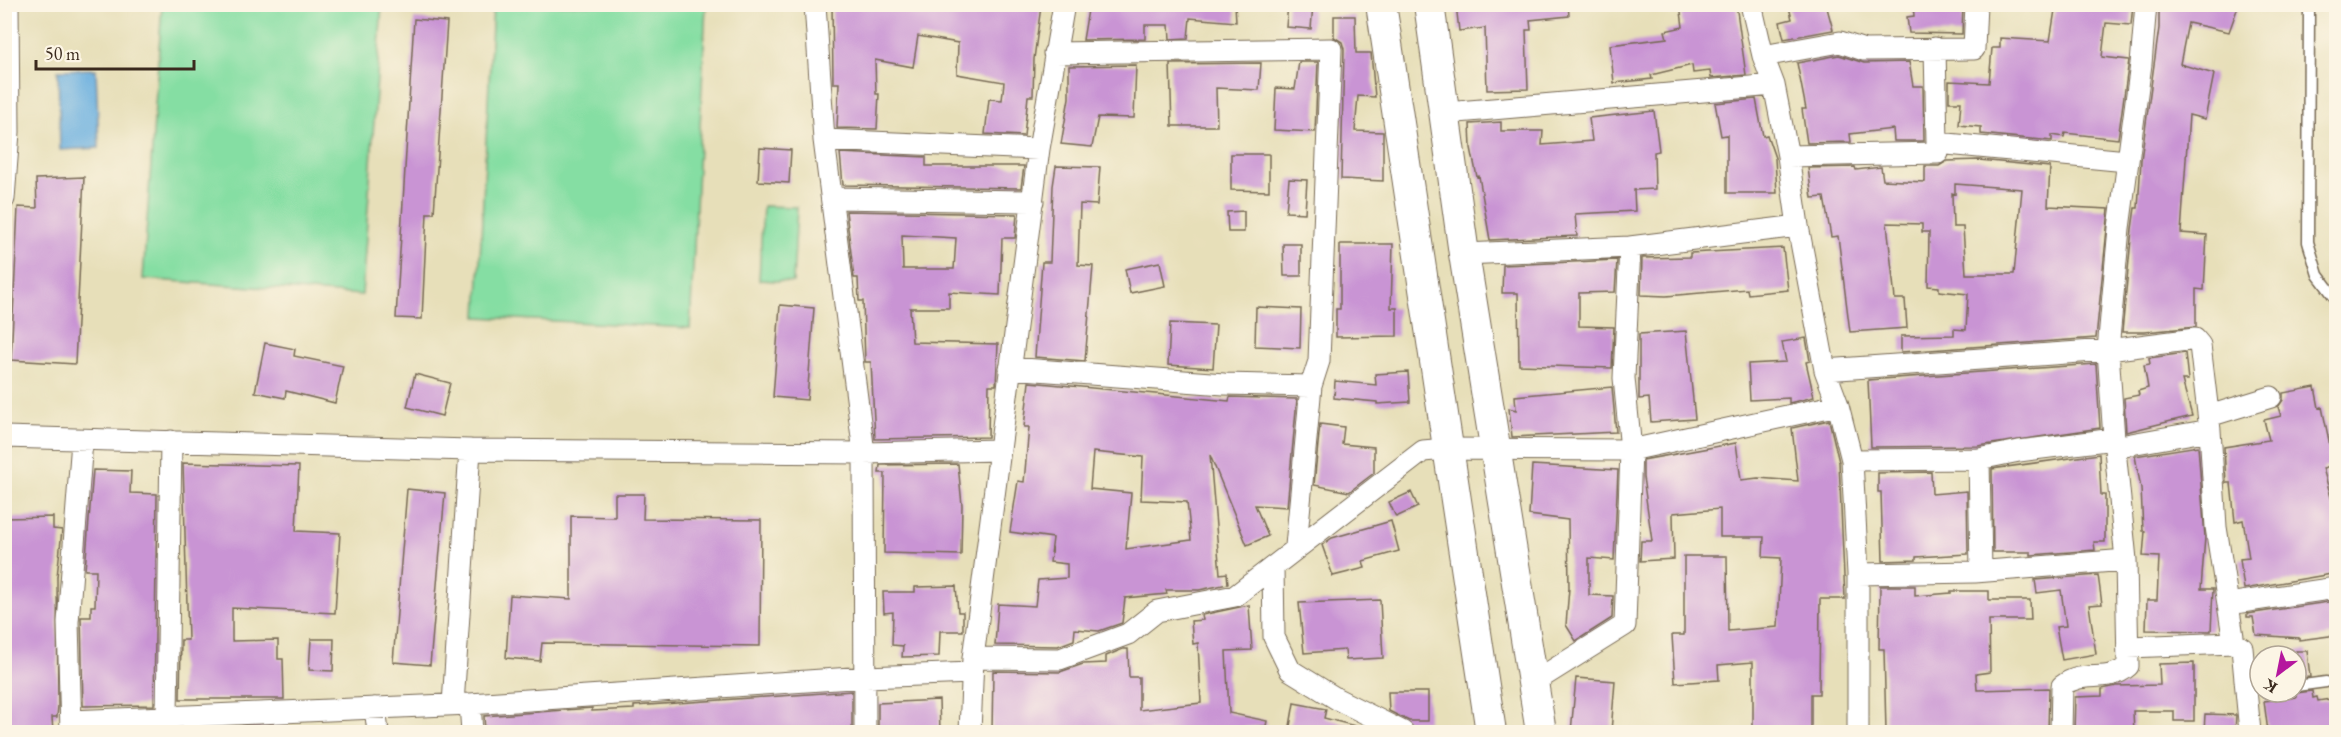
<svg xmlns="http://www.w3.org/2000/svg" width="2341" height="737" font-family="'EB Garamond',serif">
	<rect width="100%" height="100%" fill="#fcf5e5"/>
	<filter id="ink" filterUnits="userSpaceOnUse"><feTurbulence type="fractalNoise" baseFrequency=".0167" numOctaves="2"/><feDisplacementMap in="SourceGraphic" scale="12" xChannelSelector="R" yChannelSelector="G"/><feConvolveMatrix kernelMatrix="1 2 1 2 8 2 1 2 1" color-interpolation-filters="sRGB"/></filter>
	<filter id="wash" filterUnits="userSpaceOnUse"><feTurbulence type="fractalNoise" baseFrequency=".008" numOctaves="4" result="noise"/><feDisplacementMap in="SourceGraphic" scale="24" xChannelSelector="R" yChannelSelector="G"/><feGaussianBlur stdDeviation="1.35" result="paint"/><feColorMatrix in="noise" values="0 0 0 0 0 0 0 0 0 0 0 0 0 0 0 0 0 1.4 0 .05"/><feComposite in="paint" operator="in"/></filter>
	<g filter="url(#wash)">
		<rect width="100%" height="100%" fill="#e7dfb9"/>
		<path fill="#85dea3" stroke="#608460" stroke-width="1.5" d="M162,5H382L362,295L143,279Z
			M493,5H706L690,328L477,317Z
			M763,206L797,207L793,282L759,280Z"/>
		<path fill="#69afdf" stroke="#526c7e" stroke-width="1.5" d="M96,69L99,148L60,150L58,70Z"/>
		<g id="blocks">
			<path fill="#c994d4" fill-rule="evenodd" d="M832,4L1041,6L1034,59L1033,96H1028L1024,136L985,134L989,99L1002,100L1004,82L957,74L958,43L918,36L913,67L875,60L876,94H879L877,129L837,128L839,83H833Z
				M1089,4H1235L1236,22L1190,18L1188,38L1170,39L1169,25H1145V39L1083,40Z
				M1288,4H1313L1311,29L1286,27Z
				M1456,4H1568L1569,16L1530,20L1531,30H1526L1528,89L1487,90L1485,28L1459,31Z
				M1680,4H1736L1746,75L1711,78L1710,71L1693,73L1692,65L1651,75L1652,79L1614,83L1610,45L1667,38L1665,31L1683,27Z
				M1800,4H1826L1833,30L1784,39L1780,22L1792,19L1789,7Z
				M1913,4H1963L1962,34L1909,33L1907,17L1914,16Z
				M2056,4H2133L2131,25L2106,23L2102,57L2129,60L2118,139L2065,133L2064,137L2052,135V141L1981,134V127L1959,125L1961,102H1949V81L1989,83L1992,48H2000V38L2050,41Z
				M2159,4H2239L2229,32L2188,23L2180,64L2214,74L2205,119L2189,115L2181,233L2207,235L2204,290L2196,289V327L2145,332H2122L2132,229L2135,208H2138L2141,160L2159,28Z
				M1334,16H1355L1356,53H1371L1375,97L1358,96L1355,131L1383,132V181L1341,179L1344,49L1342,42L1334,37Z
				M414,19L447,22L434,213H427L422,319L396,318Z
				M1839,55L1864,63L1909,62L1913,86H1923L1924,141H1894L1893,129L1850,134L1851,142L1807,143L1802,109H1806L1797,63Z
				M1299,62H1318L1315,132L1274,130L1276,88L1295,89Z
				M1261,63L1259,90L1216,88L1217,126H1172L1170,64Z
				M1136,65L1134,118L1098,117L1092,147L1061,144L1069,98V66Z
				M1756,99L1763,136L1767,135L1775,158L1777,193H1727V135L1721,136L1715,103Z
				M1654,111L1659,151L1654,152L1655,189L1634,190L1635,211L1575,214L1577,236L1490,240L1479,176L1477,177L1471,148L1470,124L1501,122V131H1543L1542,145L1592,141L1589,118Z
				M760,148L791,150L789,183L758,181Z
				M840,153L926,157V166H1024L1021,188L843,185Z
				M1231,154H1269V191L1231,190Z
				M1979,160L2050,167L2048,206L2109,209L2096,338L1901,352V336L1954,335V329L1966,330L1968,294L1939,291V287L1928,286L1929,232H1922V224L1887,223L1895,299H1905L1907,328L1850,332L1838,236L1831,237L1824,197L1812,198L1808,168L1855,167L1856,170L1881,167L1883,180L1925,182V166H1939L1947,161ZM1955,184L2022,189L2014,274H1966L1963,227H1953L1952,193L1955,194Z
				M1056,166L1100,167L1097,205L1080,204L1078,265L1093,266L1085,361L1035,357L1042,262H1050L1053,186Z
				M84,177L75,364L11,360L18,207L37,208L36,179Z
				M1289,179L1307,180L1305,213L1286,212Z
				M846,211L1017,214L1015,238H1002L1000,295L949,292V308H910L912,342L998,344L996,385H989L988,437L875,439L871,362H865L863,301H859L858,278H854ZM902,235L956,238L954,269H903Z
				M1244,211V232H1228L1227,212Z
				M1283,244H1301V276H1284Z
				M1340,244H1393L1391,308H1397V336L1336,337V309H1340Z
				M1783,248L1788,290L1748,294L1747,289L1666,296L1641,295L1642,258L1690,257V253Z
				M1617,260L1615,292L1579,293V326L1614,327L1612,368L1519,365L1518,293H1502L1503,265Z
				M1160,262L1165,286L1130,293L1125,269Z
				M780,305L814,308L807,400L773,397Z
				M1256,307L1301,309L1300,348L1255,346Z
				M1170,323L1216,325L1213,368L1168,365Z
				M1686,331L1695,419L1651,422L1649,398L1639,399V334Z
				M1806,338L1810,361L1806,362L1814,397L1789,403V398L1750,400L1748,364L1786,362L1782,342Z
				M265,343L295,349L294,356L343,366L335,403L286,391L285,398L255,392Z
				M2185,353L2188,380H2182L2192,416L2126,432L2124,398L2139,395L2138,391L2148,388L2144,365L2150,364L2149,358Z
				M2096,364L2100,428L1978,446L1871,447L1868,380Z
				M1408,372L1410,402L1377,404V402L1334,398L1335,381L1376,385L1375,374Z
				M415,374L450,383L442,416L407,407Z
				M1029,382L1229,401L1230,397L1297,399L1287,507L1255,505L1268,536L1247,545L1210,455L1220,574L1227,573L1228,584L1199,590H1166L1167,594L1125,598L1122,623L1099,631L1075,629L1074,640L1058,646L995,645L998,604L1035,606L1038,580L1067,578V564L1050,562L1053,538L1010,532L1018,481L1024,482L1029,427H1024ZM1093,452L1143,457L1141,500L1187,502L1191,540L1126,549L1131,493L1090,489Z
				M1612,387L1616,432L1512,437L1509,408L1516,410L1515,396Z
				M2315,387L2319,408L2322,407L2334,465L2323,468L2337,519V573L2244,589L2240,559L2249,558L2243,520L2235,522L2231,483H2226L2224,447L2269,440L2264,420L2281,416L2278,407L2283,400V393Z
				M1829,420L1839,462L1845,599H1820L1819,694H1811V732H1753V662L1718,665L1719,680L1675,683L1672,635H1684V556H1727L1728,631L1778,627L1781,558L1763,557L1764,537H1720V509L1673,513L1674,559L1640,561L1641,541H1652L1643,477V460L1736,443L1741,480L1758,478L1798,481L1792,428Z
				M1320,424L1344,427L1342,444L1374,447V473L1349,492L1314,485Z
				M2198,446L2205,537L2201,589H2213L2211,631L2146,630L2147,600H2157L2159,557L2143,556L2145,531H2143L2141,488L2135,456Z
				M2099,454L2101,495H2105V542H2094L2095,550L2031,555V552H1993L1992,469Z
				M183,463L299,466L296,531L340,533L335,613L232,608V641L278,640V659H283L284,699H180L181,640H188Z
				M958,464L962,505L961,555L884,553L885,473H879L880,465Z
				M1532,465L1618,470L1614,560L1589,558V595L1613,596L1612,618L1576,641L1566,625L1569,588L1568,520L1529,515Z
				M93,470L131,471L130,493L157,494L154,705L83,706L81,617H91V606H95L96,570H85Z
				M1931,472L1932,494L1967,491L1968,554L1916,557V560L1883,561L1881,492H1878V473Z
				M407,489L445,493L430,665L393,662Z
				M1411,492L1418,507L1396,517L1389,502Z
				M615,494H644L643,519L761,520L760,646L542,643L540,661L506,658L510,595L571,599V516L615,517Z
				M53,517V529L62,530L57,577L58,706L57,717H52L53,732H4V518Z
				M1391,521L1399,551L1363,561L1365,568L1333,576L1322,545L1332,538Z
				M2098,575L2102,604L2089,605L2096,654L2062,660L2056,627L2066,626L2061,590L2037,593L2035,580Z
				M956,586L958,612H963V631H940L939,656L902,657L903,646L892,645L893,612L884,613L883,592H915V587Z
				M1880,586H1915V596L1951,593V591H1989V600H2030L2031,620H1989L1990,672L1976,674L1977,690L2049,688L2048,732H1886L1884,649H1879Z
				M1380,600L1383,658L1346,660L1345,650L1304,653L1299,603Z
				M2335,601L2337,635L2299,640V638L2256,635L2253,617H2247V614Z
				M1249,605L1252,650L1226,651L1229,713L1267,721L1266,726L1179,732H992L993,671L1060,672L1083,664L1106,663V656L1123,649H1128L1129,677H1139V710L1201,703L1198,643L1193,644L1191,621L1203,620L1202,615Z
				M311,639H334L333,671L309,670Z
				M2296,651H2307L2310,677L2296,678Z
				M2194,663V721H2174V711H2133L2134,732H2074L2075,697L2102,696V689L2117,686L2160,685L2159,664Z
				M1576,678L1615,681L1611,732H1571Z
				M852,691V732H485L484,716L592,708V711L634,709V706Z
				M2312,691L2313,698L2317,697L2318,701L2337,698V727L2323,730V732H2268L2264,701L2296,697V693Z
				M1388,692H1428V721H1409L1389,711Z
				M939,700L940,732H878V703Z
				M1294,703L1326,709L1324,718L1359,727L1358,732H1289Z
				M2205,714L2236,715L2235,732H2204Z
				M285,725V732H244L243,726Z"/>
		</g>
	</g>
	<g filter="url(#ink)">
		<use href="#blocks" fill-opacity="0" stroke="#776954" stroke-width="1.5"/>
		<g fill="none" stroke-linecap="round" stroke-linejoin="round">
			<defs>
				<path id="service" d="M2309,4L2308,242L2318,275L2336,299
					M2296,686L2326,682"/>
				<path id="minor" d="M815,4L824,140L864,453L999,450
					M1751,4L1763,56L1774,85L1788,156
					M1935,48L1937,143
					M1054,53L1331,49L1319,361L1311,386L1296,546
					M1763,56L1840,42L1864,50L1974,49L1976,4
					M1446,113L1774,85
					M824,140L1039,149
					M833,198L1033,201
					M4,199L9,132L8,4
					M1464,254L1630,247
					M1010,368L1224,384L1311,386
					M1825,370L2108,350L2195,339L2200,345L2210,430L2216,527L2234,643
					M2209,416L2271,397
					M4,437L470,450L864,453L865,732
					M2114,447L2210,430
					M1979,459L1981,571
					M1852,460L1979,459L2019,451L2114,439
					M1273,567L1274,637L1290,670L1337,699L1403,732
					M1858,574L1975,572L2126,560
					M2228,604L2336,588
					M2128,647L2234,643L2242,648L2250,732
					M973,658L1039,149L1064,4
					M1534,682L1625,625L1631,450L1624,378L1630,247L1798,226
					M453,704L470,450
					M470,704L472,732
					M375,708L378,732
					M167,716L171,441
					M71,721L470,704L866,677L972,673
					M71,732L68,622L82,441
					M970,732L973,658L1060,659L1128,634L1157,611L1235,596L1423,451L1446,449L1631,450L1838,405
					M1858,732V574L1852,460L1838,405L1825,370L1798,226L1788,156L1938,153L1937,143L2127,161
					M2061,732L2062,686C2085,668 2107,685 2128,666L2126,560L2114,439L2108,350L2119,228L2141,64L2146,4"/>
				<path id="secondary" d="M1381,4L1491,732
					M1429,4L1464,254L1541,732"/>
			</defs>
			<use href="#service" stroke="#776954" stroke-width="13"/>
			<use href="#minor" stroke="#776954" stroke-width="23"/>
			<use href="#secondary" stroke="#776954" stroke-width="32"/>
			<use href="#service" stroke="#fff" stroke-width="10"/>
			<use href="#minor" stroke="#fff" stroke-width="21"/>
			<use href="#secondary" stroke="#fff" stroke-width="30"/>
		</g>
	</g>
	<rect width="2341" height="737" fill="none" stroke="#fcf5e5" stroke-width="24"/>
	<g transform="translate(2278 674) rotate(212)"><circle r="28" fill="#fcf5e5" stroke="#afa495" stroke-width="1.5"/>
	<path d="M0-4.5L10 22L0 15L-10 22Z" fill="#b5179e"/>
	<text y="-9" font-size="16" font-weight="bold" text-anchor="middle" fill="#3b2a1e">K</text>
	</g>
	<path d="M36 60v9h158v-9" fill="none" stroke="#3b2a1e" stroke-width="3"/>
	<text x="45" y="60" font-size="18" fill="#3b2a1e" stroke="#fcf5e5" stroke-width="4.5" paint-order="stroke">50 m</text>
</svg>
